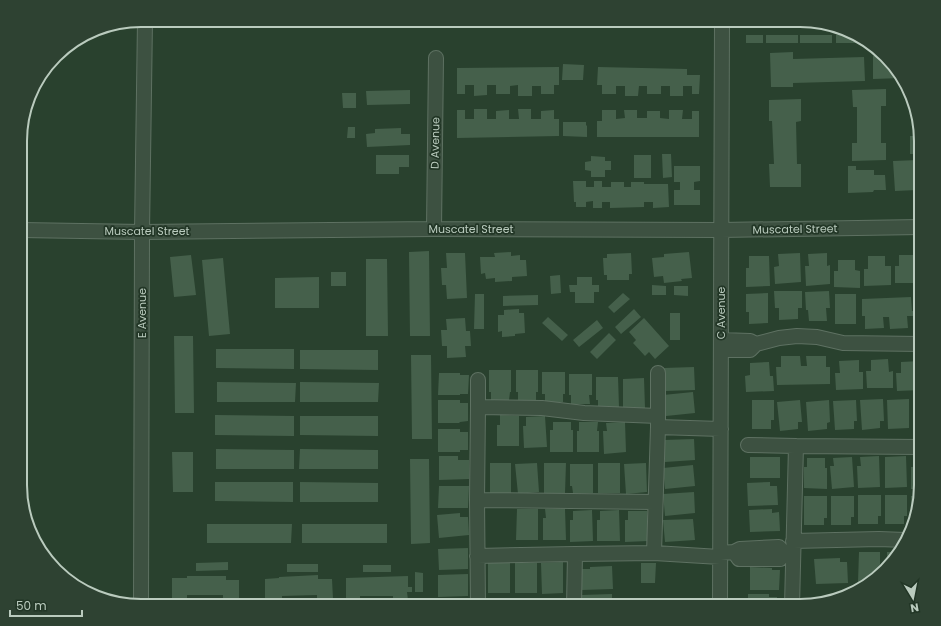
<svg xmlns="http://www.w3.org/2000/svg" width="941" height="626" font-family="Poppins,sans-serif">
	<rect width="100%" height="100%" fill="#29412e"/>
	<path fill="#45604b" d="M746,35H763V43H746Z
		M766,35H798V43H766Z
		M800,35H832V43H800Z
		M836,35H856L867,41V43H836Z
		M793,52V59L864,57L865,81L793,83V87H771L770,53Z
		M881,55L887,62L902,78L873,79V56Z
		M563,64L584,65L583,80H562Z
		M559,67V85H554V94H541V86H532V96H518V85L510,86V94H496V85H487V95L474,96V85H465V94H457V68Z
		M598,67L687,69V75H700L699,94H692V86H683V96H670V86H661V94H647V86H639L638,96H625V86H616V94H602V85H597Z
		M886,89V106H881V143H886V160L852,161V143H857V107H853L852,90Z
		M410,90V104L367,105L366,91Z
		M342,93H356V108H343Z
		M801,99V121L796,122L797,164H801V187H770L769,164H774L772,121H769V100Z
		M474,109H487V119H496V111L509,110V119H519L518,109H531V119H541V111L554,110V119H559V136L457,138V110H465V119H474Z
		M602,110H616V119L625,118L624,110H637V118H647V111H660V118L669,119V110H683L682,119H692V111H699V137H597V121H602Z
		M915,116L921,134V154H910V136H915Z
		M563,122H586V125L587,126V137L563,136Z
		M348,127H355V138H347Z
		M401,128V134H410V145L367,147L366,134L375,133V129Z
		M662,154H671L672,177L663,178Z
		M376,155H409V167H399V174H376Z
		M634,155H651V178H634Z
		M591,156L605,157V161H611V170H605V177H591V171L585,170V162L591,161Z
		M918,160V164H921V188H917V190L895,191L893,161Z
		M674,166H700V181L694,182V190H700V205H674V190H680V182H674Z
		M848,166H856V170H874V175H885L886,190H874L873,192L848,193Z
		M573,181H586V187H594V181H602V187H611V182H624V187H631V182H644V184H668L669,207L653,208V202H644V207L610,208V202H602V208H593V201L586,202V207H576V202H574Z
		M429,251L430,336H410L409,252Z
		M511,252V256L520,255V260H526L527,276L512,277V281L495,282V278L486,279L485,273L481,274L480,257H495L494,253Z
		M689,252L692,278L681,279L682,281L664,283L663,276L654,277L652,258L664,257V254Z
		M446,253H465L467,298L447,299L446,285H442L441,268H447Z
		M631,253L632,274H629V280H607V275H604L603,258H607V254Z
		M800,253L801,282L775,284L774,267L779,266L778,254Z
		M827,253V266L830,265V284L806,286L805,266H809L808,254Z
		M191,255L196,295L174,297L170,257Z
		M899,255H919L920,283H895V266H899Z
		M749,256H769L770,286L746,287V268H749Z
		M868,256H885V266H891V285L864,286V269H868Z
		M223,258L230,334L209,336L202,260Z
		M366,259H387L388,336H366Z
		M838,260H855V270L860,271V288L834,287V271H838Z
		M331,272H346V286H331Z
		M560,275L561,293L551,294L550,276Z
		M319,277V308H275V278Z
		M577,277H592V285H599V292H594V303H575V292H570L569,285H577Z
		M652,285L666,286V295H652Z
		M674,286H688V296L674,295Z
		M774,291H802V308H798V319L779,320V308H775Z
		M829,291L830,308H826L827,321H809L808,310H806L805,292Z
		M623,293L630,299L614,313L608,307Z
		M768,293V323L749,324V312H746V294Z
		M475,294H484V329H474Z
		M835,294H856V324H835Z
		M538,295V305L503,306V296Z
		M911,297L912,311L921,310V327L914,328V316H907L908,328L890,329L889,317H883L884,328L865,329V316H862V299Z
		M519,309V313H524L525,333L515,334V336L502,337V331L498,332V315H504V310Z
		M634,309L641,317L621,334L615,327Z
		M670,313H680V340H670Z
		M548,317L568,335L562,341L542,323Z
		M465,318L466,331H470L471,346H465L466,357L447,358V346H442L441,330H447L446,319Z
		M644,318L669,346L655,359L649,352L645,356L633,343L636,340L629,332Z
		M597,320L603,328L579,347L573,340Z
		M609,333L616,340L597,359L590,352Z
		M174,336H193L194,413H175Z
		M216,349H294V369L216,368Z
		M300,350H378V370L300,369Z
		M411,355H431L432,439H412Z
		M781,356H800L801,366H807L806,356H826V367H830V384L777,385L776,367H781Z
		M888,359L889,372L893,371V388H867L866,371H871V360Z
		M859,360V372H863V389L836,390L835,373H840L839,361Z
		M920,361L921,390L897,391L896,373H901V362Z
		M769,362L770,376H773L774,391L746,392L745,376L750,375V363Z
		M694,367L695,390L665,391L664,368Z
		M489,370H511V392H510L509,400L491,401V392H489Z
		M516,370H538V392H536V401H518V392H516Z
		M542,372H565V394H563V402H545V394H542Z
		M439,373H460V375H469L468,394H460V395H438Z
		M569,374H592V395H589L590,404H571V395H569Z
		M596,377H618L619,407H598V400H596Z
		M644,378L645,408H623V379Z
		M217,382L296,383L295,402H217Z
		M300,382L379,383L378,402H300Z
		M693,392L695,413L666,416L663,395Z
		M883,399L884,421H880V428L862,430L860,400Z
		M909,399V428L888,429L887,400Z
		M438,400H460V403H468V421L460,422L459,423H438Z
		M752,400H774V420H771V429H752Z
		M800,400L802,422H798V429L780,431L777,402Z
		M829,400L830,422L827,423V429L808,431L806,402Z
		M856,400L857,421H854V429L835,430L833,401Z
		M914,400H921V429H914Z
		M215,415L294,416V436L215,435Z
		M500,415L519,416V446H497V425H500Z
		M300,416H378V436L300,435Z
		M545,416L547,447L524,448L523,426H526V417Z
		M553,422H571V430H573V452H550V430H553Z
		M579,422H598L597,431H599V452H577V431H579Z
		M625,422L626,452L604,454L603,431H607L606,423Z
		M438,429H460V432H468V450H460V452H438Z
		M694,439L695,460L665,462L664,440Z
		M216,449L294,450V469H216Z
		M300,449L378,450V469H299Z
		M172,452H193V492H173Z
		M439,456H458V460H469V479L439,480Z
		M879,456L880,487L858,488L857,466H861L860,457Z
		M906,456L907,487L885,488V457Z
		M750,457H780V478H750Z
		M852,457L854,487L832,489L830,466H834L833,458Z
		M807,458H825V468H827V489L804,488V467H807Z
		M913,458H921V489H911V467H914Z
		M410,459H429L430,543L411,544Z
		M490,463H511V493H490Z
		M537,463L539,492L518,494L515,464Z
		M544,463H566L565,493H544Z
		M598,463H620V493H598Z
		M646,463L647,492L626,494L624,464Z
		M570,464H593V493H573L572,486H570Z
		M693,465L695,486L665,489L663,468Z
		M215,482H293V502L215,501Z
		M300,482L378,483V502H300Z
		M770,482V486H777L778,505L748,506L747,483Z
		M439,486H469L468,508H438Z
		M694,492L695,513L665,516L663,494Z
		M858,495H881V516H878V524H858Z
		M885,495H907V516H904V524H885Z
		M804,496H827V518H824V525H804Z
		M831,496H854V517H851V525H831Z
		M911,496H919L912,519Z
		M517,509H538V540H516Z
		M545,509H565L566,540H543V518H546Z
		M772,509V513L779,512L780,531L750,532L749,510Z
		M592,510L593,541L570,542V520H573V511Z
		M619,510L620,541H597V520H600V511Z
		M628,511H647L648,541L625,542V520H628Z
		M460,513V517H468L469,535L439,538L437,515Z
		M693,519L695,540L665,542L663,520Z
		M207,524H292L291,543H207Z
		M302,524H387V543H302Z
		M468,548V569L439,570L438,549Z
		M859,552H880V572L868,583L858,582Z
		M887,552H900L884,568V561H887Z
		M840,558V562H847L848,583L816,584L814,559Z
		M228,562V570L196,571V563Z
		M510,562V593H488V563Z
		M563,562V593L542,594L541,563Z
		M515,563H537V593H515Z
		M641,563H656L655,583H641Z
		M287,564H318V572H287Z
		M363,565H391V572H363Z
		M612,566L613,589L582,590V569H590V567Z
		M750,567L772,568V570H780L779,590H750Z
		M415,572L423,573V592H415Z
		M468,574V596L438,597V575Z
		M318,575V579H332L333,599H317V595L282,596V599H265V579L279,578V577Z
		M187,576H226V580H239V600H223V595H187V598H172V578H187Z
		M408,576V587H412V592H407L408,600H393V596H360V602H346V578Z
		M612,594V606H582V595Z
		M748,594H769V597H777V606H748Z
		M438,601H459V604H468V606H438Z"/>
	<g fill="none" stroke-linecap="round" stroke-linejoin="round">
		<defs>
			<path id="minor" d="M434,229L436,58
				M21,230L142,232L434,229L721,230L921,227
				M721,340L750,341L756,344L750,350H721
				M756,344L779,338L797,336L817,337L843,343L921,344
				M478,380V407L542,408L584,413L658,416
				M658,427L721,429
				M748,445L796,446
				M477,500L655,502
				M793,541L879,539L905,540
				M654,553L658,427V373
				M720,553L734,552L740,549L779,547L784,553L780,559H739L734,552
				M575,554L654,553L720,557
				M477,556L575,554L574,606
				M141,606L142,232L145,20
				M478,606L477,500L478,407
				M720,606L722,20
				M792,606L796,446L921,447"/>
		</defs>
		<use href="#minor" stroke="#5e7162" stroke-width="16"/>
		<use href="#minor" stroke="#3d5141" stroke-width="14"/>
	</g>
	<g text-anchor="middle" stroke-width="3.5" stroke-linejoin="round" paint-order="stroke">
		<g font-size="11" fill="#bacbbe" stroke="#223626">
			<text transform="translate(435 143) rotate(-89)" y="4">D Avenue</text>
			<text x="471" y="233">Muscatel Street</text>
			<text transform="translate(795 229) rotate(-1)" y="4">Muscatel Street</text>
			<text x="147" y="235">Muscatel Street</text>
			<text transform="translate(142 313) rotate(-90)" y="4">E Avenue</text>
			<text transform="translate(721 313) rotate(-90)" y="4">C Avenue</text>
		</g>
	</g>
	<path d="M0 0H941V626H0ZM141 27H800A114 114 0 0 1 914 141V485A114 114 0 0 1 800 599H141A114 114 0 0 1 27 485V141A114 114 0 0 1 141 27Z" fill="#2e4232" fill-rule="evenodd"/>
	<path fill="none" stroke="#bacbbe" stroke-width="2" d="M141 27H800A114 114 0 0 1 914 141V485A114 114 0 0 1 800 599H141A114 114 0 0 1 27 485V141A114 114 0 0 1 141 27Z"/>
	<g transform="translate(913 598) rotate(170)" stroke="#223626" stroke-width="3" paint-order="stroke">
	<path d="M0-3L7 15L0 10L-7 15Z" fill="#bacbbe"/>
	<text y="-6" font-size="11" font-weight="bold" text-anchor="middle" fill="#bacbbe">N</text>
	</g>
	<path d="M10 610v6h72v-6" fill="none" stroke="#bacbbe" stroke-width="2"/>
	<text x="16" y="610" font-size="12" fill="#bacbbe" stroke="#223626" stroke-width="3" paint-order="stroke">50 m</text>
</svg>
